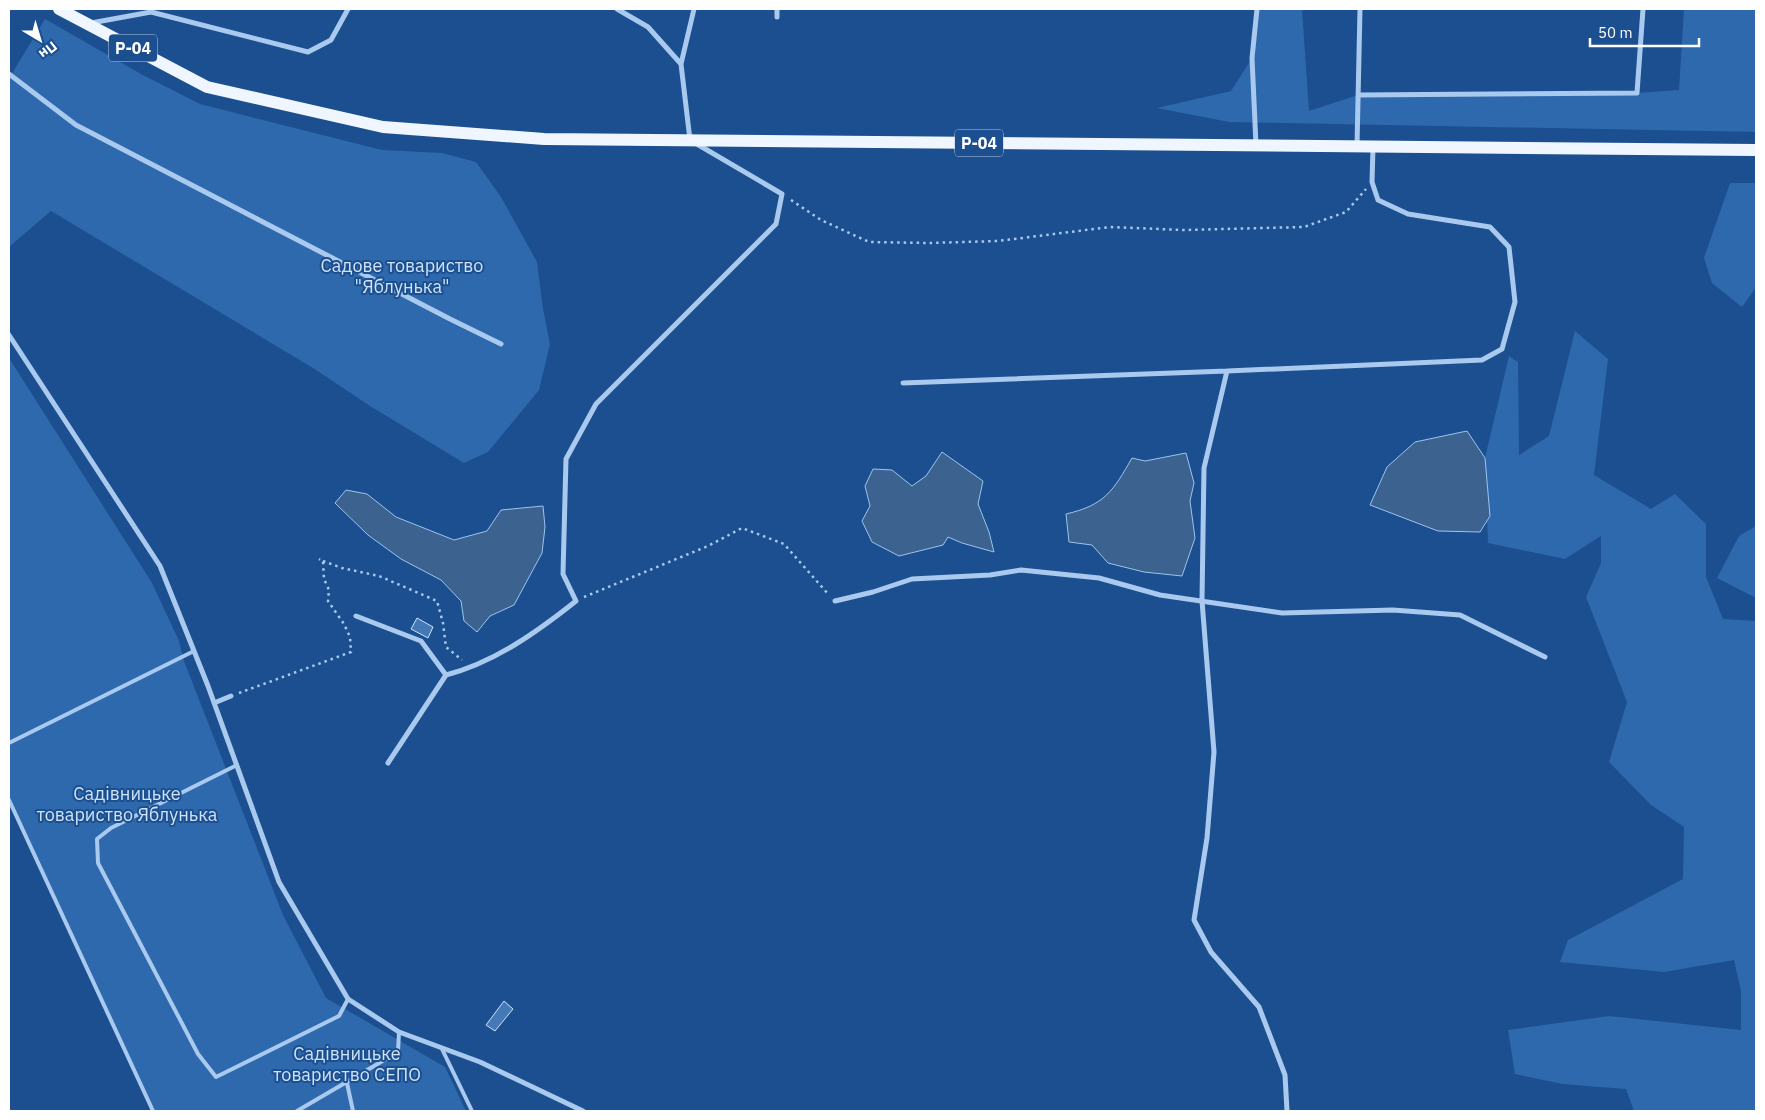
<svg xmlns="http://www.w3.org/2000/svg" width="1765" height="1120" font-family="'IBM Plex Sans',sans-serif">
	<rect width="100%" height="100%" fill="#1b4f8f"/>
	<path fill="#2e69ad" d="M1257,9H1302L1309,111L1358,95L1637,93L1679,90L1684,9H1756V132L1229,122L1157,108L1231,91L1252,58Z
		M45,19L141,74L200,104L382,150L442,153L476,162L501,197L537,262L543,309L550,344L539,390L488,452L464,463L370,406L313,368L51,211L9,247V74L11,75Z
		M1730,183H1756V287L1742,307L1712,283L1704,258Z
		M1575,331L1608,359L1594,475L1651,509L1675,494L1706,524V577L1723,619L1756,621V1111H1634L1626,1089L1562,1084L1515,1074L1508,1030L1609,1016L1741,1030V991L1734,960L1664,972L1560,962L1568,940L1683,879L1684,827L1651,805L1609,762L1627,702L1586,597L1601,563V536L1565,559L1488,543L1485,458L1509,356L1518,362L1519,455L1549,436Z
		M9,358L152,583L179,641L184,661L283,915L326,998L445,1067L466,1111H154L9,800Z
		M1756,526V598L1717,578L1739,536Z"/>
	<path fill="#3c6290" stroke="#9cc4f0" d="M1467,431L1485,458L1490,516L1480,532L1438,531L1370,505L1387,467L1415,442Z
		M942,452L983,481L978,504L989,532L994,552L962,543L948,537L943,545L899,556L872,542L862,521L870,506L865,486L873,469L892,470L912,486L926,476Z
		M1186,453L1194,483L1190,501L1195,538L1182,576L1144,572L1108,563L1092,545L1069,542L1066,514C1105,505 1113,491 1132,458L1145,461Z
		M346,490L367,494L396,517L454,540L487,531L501,510L543,506L545,527L542,553L514,605L490,616L477,632L464,621L461,601L441,580L401,559L368,535L335,503Z"/>
	<path fill="#4478b7" stroke="#cfe3fa" d="M417,618L433,627L428,638L411,629Z
		M504,1001L513,1009L495,1031L486,1025Z"/>
	<g fill="none" stroke-linecap="round" stroke-linejoin="round">
		<path stroke="#a9c9ee" stroke-width="2.5" stroke-dasharray="2.5 4" stroke-linecap="butt" d="M791,200L821,220L869,242L928,243L998,241L1110,227L1184,230L1304,227L1346,212L1366,189
			M323,561L342,568L379,576L437,601L443,623L446,647L462,660
			M584,597L708,546L742,528L784,544L829,595
			M239,693L351,652L350,637L344,624L328,601L329,590L324,579L323,561L319,559"/>
		<path stroke="#a9c9ee" stroke-width="4" d="M9,743L194,651
			M237,765L111,828L97,839L98,863L198,1054L216,1077L339,1016L348,999
			M9,800L153,1111
			M442,1049L472,1111
			M347,1083L353,1111
			M297,1111L398,1052L399,1032"/>
		<path stroke="#a9c9ee" stroke-width="5" d="M617,9L648,27L681,64
			M777,17V9
			M91,23L151,12L308,52L331,40L348,9
			M9,74L76,125L450,319L501,344
			M1358,95L1637,93L1643,9
			M1256,145L1252,58L1257,9
			M1357,146L1360,9
			M9,335L160,566L208,686L279,882L348,999L399,1032L480,1062L583,1111
			M903,383L1227,371
			M835,601L873,592L912,579L990,575L1021,570L1099,578L1160,595L1282,613L1393,610L1460,615L1545,657
			M356,616L421,641L446,675
			M214,703L231,696
			M388,763L446,675C495,662 537,632 576,601L563,574L566,459L596,404L776,224L782,194L690,140L681,64L694,9
			M1287,1111L1285,1075L1259,1007L1211,952L1194,920L1207,838L1214,752L1202,601L1204,468L1227,371L1482,360L1502,349L1515,302L1509,247L1490,227L1408,214L1378,200L1372,182L1373,147"/>
		<path stroke="#f0f6ff" stroke-width="12" d="M59,9L207,87L383,127L544,139L1756,150"/>
	</g>
	<g text-anchor="middle" stroke-width="4" stroke-linejoin="round" paint-order="stroke">
		<g fill="#1b4f8f" stroke="#bbcadd" stroke-width="1">
			<rect x="109" y="34.5" width="48" height="27" rx="4"/>
			<rect x="955" y="129.5" width="48" height="27" rx="4"/>
		</g>
		<g font-size="16" font-weight="bold" fill="#fff">
			<text x="133" y="54">Р-04</text>
			<text x="979" y="149">Р-04</text>
		</g>
		<g font-size="18" fill="#cfe3fa" stroke="#1b4f8f">
			<text x="402" y="272">Садове товариство<tspan x="402" dy="21">"Яблунька"</tspan></text>
			<text x="127" y="800">Садівницьке<tspan x="127" dy="21">товариство Яблунька</tspan></text>
			<text x="347" y="1060">Садівницьке<tspan x="347" dy="21">товариство СЕПО</tspan></text>
		</g>
	</g>
	<rect width="1765" height="1120" fill="none" stroke="#ffffff" stroke-width="20"/>
	<g transform="translate(40 40) rotate(142)" stroke="#1b4f8f" stroke-width="4" paint-order="stroke">
	<path d="M0-4L9 19L0 12L-9 19Z" fill="#ffffff"/>
	<text y="-8" font-size="14" font-weight="bold" text-anchor="middle" fill="#ffffff">Пн</text>
	</g>
	<path d="M1590 38v8h109v-8" fill="none" stroke="#ffffff" stroke-width="2.5"/>
	<text x="1598" y="38" font-size="15" fill="#ffffff" stroke="#1b4f8f" stroke-width="4" paint-order="stroke">50 m</text>
</svg>
